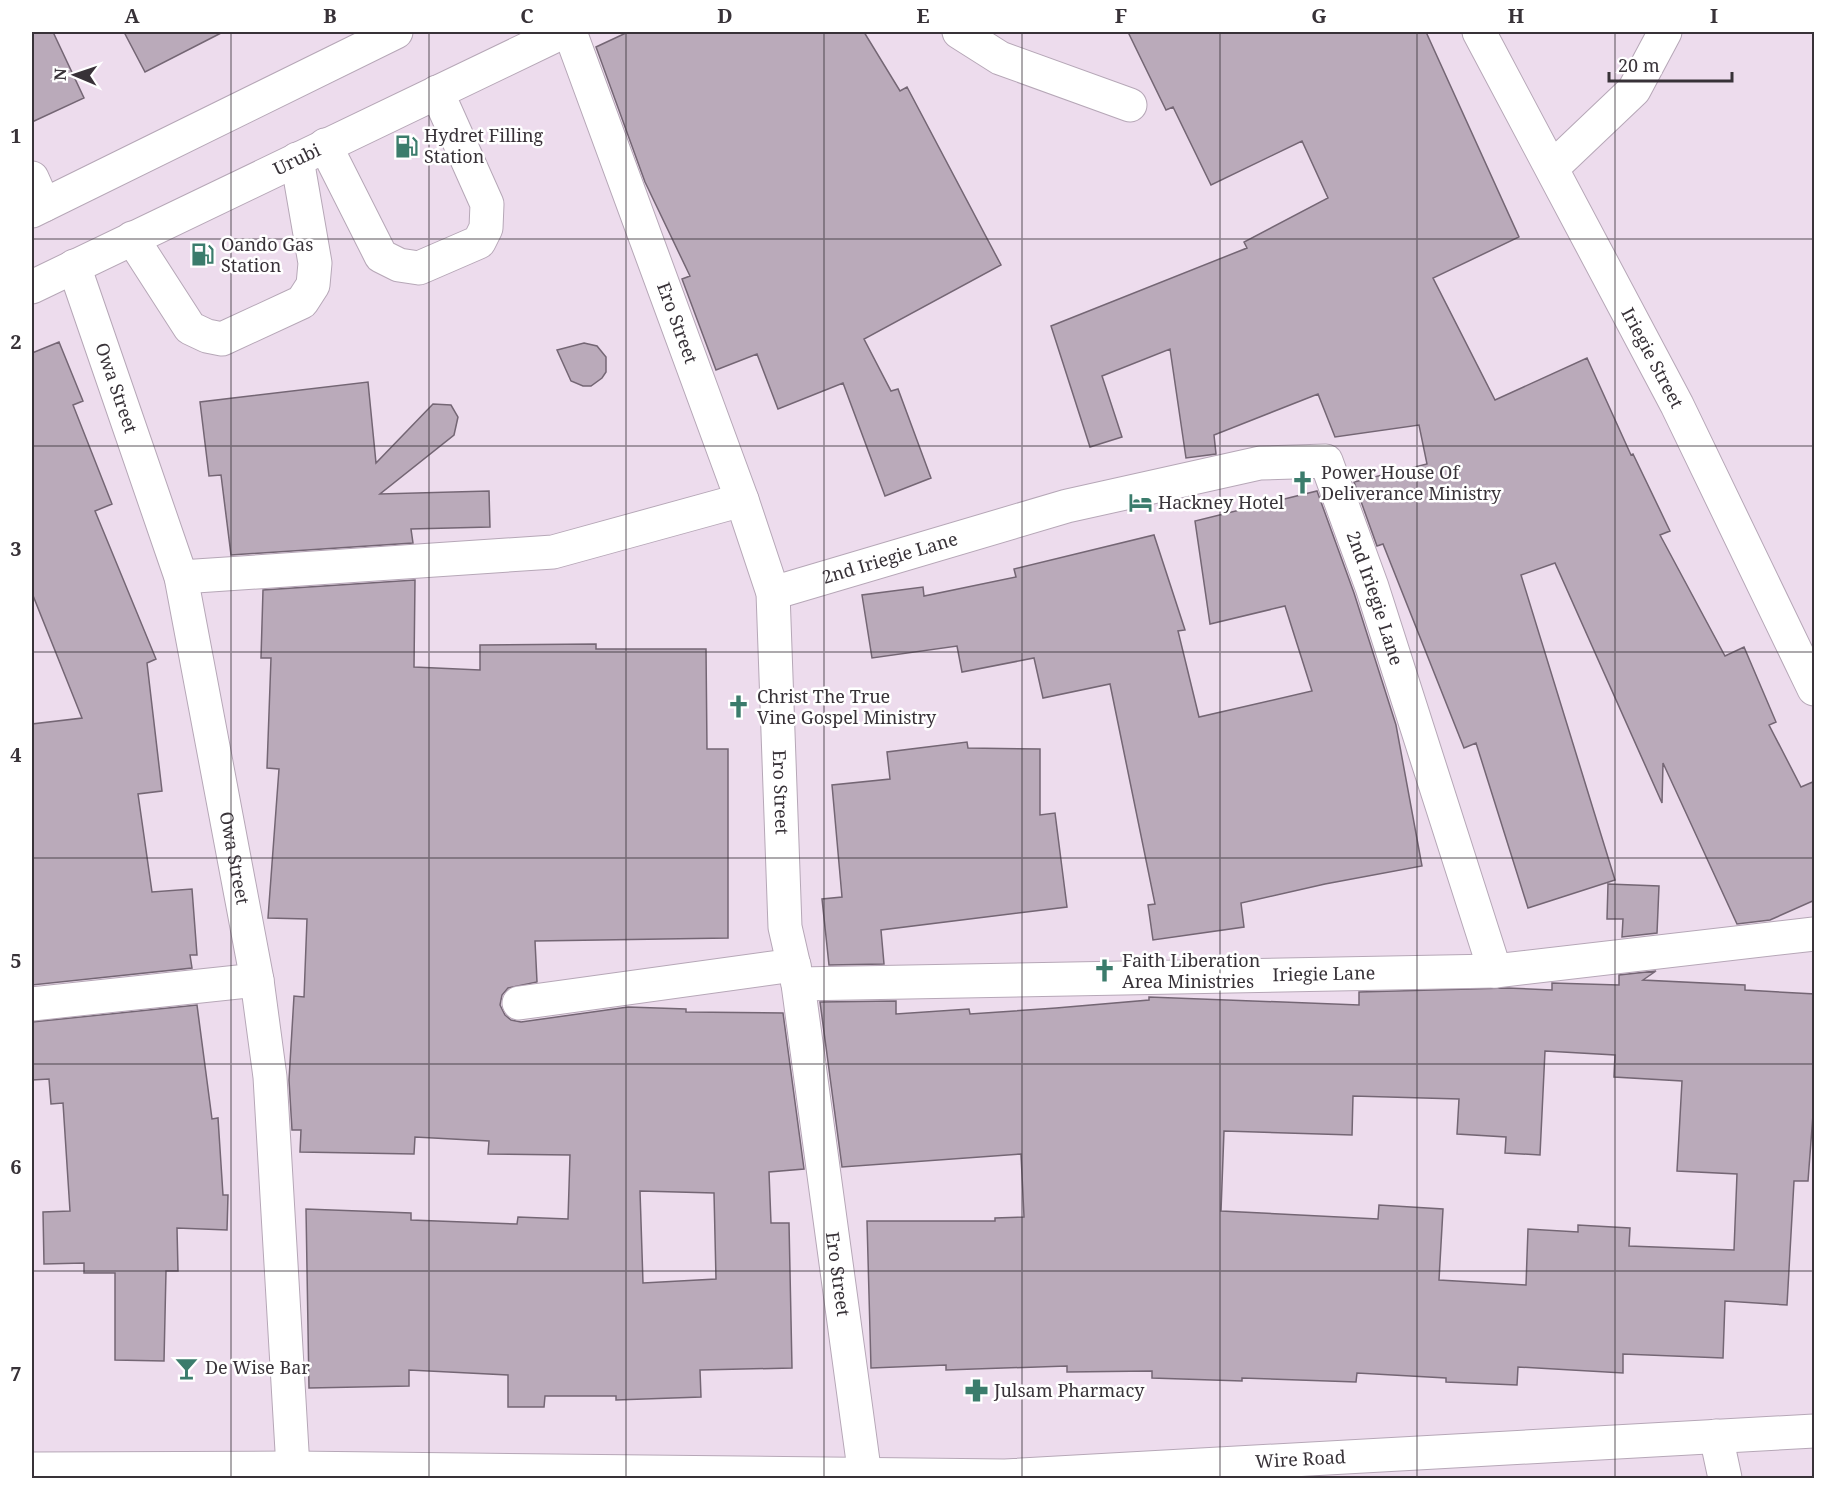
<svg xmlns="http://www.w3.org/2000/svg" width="1846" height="1510" font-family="'Noto Serif',serif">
	<rect width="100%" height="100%" fill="#eddced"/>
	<path fill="#baaaba" stroke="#746674" stroke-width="1.5" fill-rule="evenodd" d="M32,32H53L84,98L32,122Z
		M124,32H223L145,72Z
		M628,32H864L900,91L907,87L1001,265L864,339L891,391L898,389L931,478L885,496L843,383L778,409L757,354L716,370L682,279L690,276L645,182L596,47Z
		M1128,32H1426L1519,237L1433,278L1495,400L1587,358L1631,455L1633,454L1670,531L1660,535L1725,656L1744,647L1776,722L1769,725L1801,787L1815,781V900L1770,920L1737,924L1663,763L1662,803L1555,563L1521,575L1615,880L1528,908L1476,743L1464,748L1383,544L1377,546L1354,482L1427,464L1419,425L1335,437L1318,394L1214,435L1216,454L1186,458L1170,349L1102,376L1122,437L1090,447L1051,326L1247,248L1244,242L1328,198L1302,141L1211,185L1173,107L1166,110Z
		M59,342L83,401L73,405L112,504L95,511L156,659L147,663L162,791L138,794L152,892L192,889L197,955H190L192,968L32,985V724L82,718L32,593V353Z
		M584,343L597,346L606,357V372L602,378L591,386H583L571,381L557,350Z
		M368,382L376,463L433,404L451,405L458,417L454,435L380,494L489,491L490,527L411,529L413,543L231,555L221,475L209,476L200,402Z
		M1317,491L1354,593L1396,725L1422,866L1325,884L1241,903L1244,927L1153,940L1148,905L1155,904L1110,684L1043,698L1034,658L962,672L957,646L872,658L862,595L923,587L924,596L1016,577L1014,569L1154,535L1185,630L1178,631L1199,717L1312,691L1285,606L1210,624L1195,521Z
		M415,580L414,667L480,670V645L596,644V649H706L707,749H728V938L535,941L537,982L508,988L502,995L500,1005L505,1015L511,1020L521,1022L628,1007L686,1009V1012L783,1013L804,1169L769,1172L771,1223H789L792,1368L700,1370L701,1397L616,1400V1396H545L544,1407H508V1375L409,1370V1386L309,1388L306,1209L411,1213V1220L517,1224L518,1217L568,1219L570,1155L488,1154L489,1141L415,1137L414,1154L300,1152L301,1130H292L289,1080L294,996L304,997L307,919L268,918L279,769L267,768L271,658H261L263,590ZM640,1191L714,1193L716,1279L643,1283Z
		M967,742L968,748L1040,749V815L1055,813L1067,907L881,930L884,964L829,965L822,899L842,897L832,785L890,779L887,752Z
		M1608,884L1659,886L1657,933L1622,937L1623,919H1607Z
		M1656,971L1643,980L1745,985V990L1815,994V1088L1808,1181H1794L1787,1305L1725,1301L1723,1358L1623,1354V1373L1518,1367L1517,1385L1446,1382V1378L1357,1373L1356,1382L1242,1378V1381L1152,1378V1371L1067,1372V1366L946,1370V1365L871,1368L867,1221H995V1218L1024,1217L1021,1154L842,1167L820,1002L896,1001V1014L969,1009L970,1014L1056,1008L1149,1000V997L1359,1005V992L1507,988L1552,990V983L1619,985V975ZM1545,1051L1615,1055L1614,1077L1682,1081L1677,1171L1737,1174L1734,1250L1629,1246L1630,1228L1578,1225V1232L1528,1229L1526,1285L1439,1280L1443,1209L1379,1205L1378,1219L1221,1211L1224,1131L1352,1135L1353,1096L1459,1099L1457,1134L1506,1137L1505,1153L1540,1155Z
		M197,1005L212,1119L218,1118L223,1195H228L227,1230L177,1228L178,1271H166L164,1361L115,1360V1273H84V1263L44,1264L43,1212L70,1211L63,1103L51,1104L49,1079L32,1080V1022Z"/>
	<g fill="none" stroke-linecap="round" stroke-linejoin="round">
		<defs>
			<g id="minor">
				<path id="s1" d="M570,32L742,500L773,593L785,927L798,984L865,1476"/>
				<path d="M959,32L1000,58L1130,105"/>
				<path id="s2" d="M1479,32L1677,405L1814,689"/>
				<path d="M325,145L381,256L399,265L419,268L479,242L486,228L487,204L437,92"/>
				<path d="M1552,168L1634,90L1665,32"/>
				<path d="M32,178L44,205"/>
				<path d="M132,238L190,328L207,336L222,339L302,302L313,285L315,263L297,159"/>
				<path id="s3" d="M74,266L181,577L257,980L270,1077L293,1468"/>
				<path d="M181,577L553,552L742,500"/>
				<path id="s4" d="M773,593L1067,506L1260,463L1326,461L1372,587L1495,971"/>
				<path id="s5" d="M798,984L1495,971L1814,934"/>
				<path d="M519,1003L794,965"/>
				<path d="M32,1004L257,980"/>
				<path d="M1716,1436L1725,1478"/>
				<path id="s6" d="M32,1469L293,1468L1005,1476L1814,1431"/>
			</g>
			<g id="highway">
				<path d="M32,211L396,32"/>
				<path id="s7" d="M32,287L563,32"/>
			</g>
		</defs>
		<use href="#minor" stroke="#b6a7b7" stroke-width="35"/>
		<use href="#highway" stroke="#b6a7b7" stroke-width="35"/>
		<use href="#minor" stroke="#fff" stroke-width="33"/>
		<use href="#highway" stroke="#fff" stroke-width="33"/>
	</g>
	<path fill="none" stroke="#383238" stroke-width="1.5" stroke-opacity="0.55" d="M231,32V1478M429,32V1478M626,32V1478M824,32V1478M1022,32V1478M1220,32V1478M1417,32V1478M1615,32V1478M32,239H1814M32,446H1814M32,652H1814M32,858H1814M32,1064H1814M32,1271H1814"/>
	<defs>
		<symbol id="fuel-bare" viewBox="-9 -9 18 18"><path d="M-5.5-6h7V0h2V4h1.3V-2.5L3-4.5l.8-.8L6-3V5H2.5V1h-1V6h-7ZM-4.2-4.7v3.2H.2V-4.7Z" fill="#3b7c6c" stroke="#fff" stroke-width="2.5" paint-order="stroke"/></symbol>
		<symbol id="church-bare" viewBox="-9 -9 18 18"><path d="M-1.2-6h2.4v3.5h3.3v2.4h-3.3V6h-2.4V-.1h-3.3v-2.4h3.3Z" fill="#3b7c6c" stroke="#fff" stroke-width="2.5" paint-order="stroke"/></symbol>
		<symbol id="hotel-bare" viewBox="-9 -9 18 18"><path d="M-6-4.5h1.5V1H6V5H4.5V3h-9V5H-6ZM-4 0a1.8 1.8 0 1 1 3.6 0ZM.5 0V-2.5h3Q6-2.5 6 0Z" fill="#3b7c6c" stroke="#fff" stroke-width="2.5" paint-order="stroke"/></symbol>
		<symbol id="bar-bare" viewBox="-9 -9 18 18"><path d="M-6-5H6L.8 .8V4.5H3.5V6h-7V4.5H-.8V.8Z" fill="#3b7c6c" stroke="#fff" stroke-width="2.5" paint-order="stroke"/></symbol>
		<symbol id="pharmacy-bare" viewBox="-9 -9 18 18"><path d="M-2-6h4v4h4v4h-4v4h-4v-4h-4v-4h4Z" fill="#3b7c6c" stroke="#fff" stroke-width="2.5" paint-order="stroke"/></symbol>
	</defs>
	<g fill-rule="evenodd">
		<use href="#fuel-bare" x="390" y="130" width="33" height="33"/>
		<use href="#fuel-bare" x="186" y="238" width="33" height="33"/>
		<use href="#church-bare" x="1286" y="466" width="33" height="33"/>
		<use href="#hotel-bare" x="1124" y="486" width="33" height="33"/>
		<use href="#church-bare" x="722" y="690" width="33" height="33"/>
		<use href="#church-bare" x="1088" y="954" width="33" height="33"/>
		<use href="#bar-bare" x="170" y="1352" width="33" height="33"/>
		<use href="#pharmacy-bare" x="960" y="1374" width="33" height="33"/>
	</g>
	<g text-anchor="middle" stroke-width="5" stroke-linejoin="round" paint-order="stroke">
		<g font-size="18" fill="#383238" stroke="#fff" text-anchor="start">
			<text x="424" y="142">Hydret Filling<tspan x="424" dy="21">Station</tspan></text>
			<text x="221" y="251">Oando Gas<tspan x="221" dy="21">Station</tspan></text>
			<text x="1321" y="479">Power House Of<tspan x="1321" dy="21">Deliverance Ministry</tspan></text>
			<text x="1158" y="509">Hackney Hotel</text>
			<text x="757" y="703">Christ The True<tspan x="757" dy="21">Vine Gospel Ministry</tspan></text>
			<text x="1122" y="967">Faith Liberation<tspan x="1122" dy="21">Area Ministries</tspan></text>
			<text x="205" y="1374">De Wise Bar</text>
			<text x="994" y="1397">Julsam Pharmacy</text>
		</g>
		<g font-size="18" fill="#383238" stroke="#fff">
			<text dy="6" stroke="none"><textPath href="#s7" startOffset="294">Urubi</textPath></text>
			<text dy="6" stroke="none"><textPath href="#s1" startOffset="310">Ero Street</textPath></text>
			<text dy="6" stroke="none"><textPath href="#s2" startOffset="369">Iriegie Street</textPath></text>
			<text dy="6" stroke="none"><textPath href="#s3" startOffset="129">Owa Street</textPath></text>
			<text dy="6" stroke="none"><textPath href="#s4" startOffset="122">2nd Iriegie Lane</textPath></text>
			<text dy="6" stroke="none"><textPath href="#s4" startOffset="716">2nd Iriegie Lane</textPath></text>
			<text dy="6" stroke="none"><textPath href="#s1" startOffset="796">Ero Street</textPath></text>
			<text dy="6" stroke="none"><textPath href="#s3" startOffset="615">Owa Street</textPath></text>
			<text dy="6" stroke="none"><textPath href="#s5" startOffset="526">Iriegie Lane</textPath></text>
			<text dy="6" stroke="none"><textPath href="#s1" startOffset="1282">Ero Street</textPath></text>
			<text dy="6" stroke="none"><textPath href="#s6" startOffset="1269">Wire Road</textPath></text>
		</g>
	</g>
	<rect width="1846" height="1510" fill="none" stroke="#ffffff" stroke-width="66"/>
	<g transform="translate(75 75) rotate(272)" stroke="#ffffff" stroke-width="4.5" paint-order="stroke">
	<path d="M0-4.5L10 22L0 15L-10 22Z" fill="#383238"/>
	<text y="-9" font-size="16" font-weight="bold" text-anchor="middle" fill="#383238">N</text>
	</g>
	<path d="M1609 72v9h123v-9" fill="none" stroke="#383238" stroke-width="3"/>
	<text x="1618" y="72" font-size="18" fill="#383238" stroke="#ffffff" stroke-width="4.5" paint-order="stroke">20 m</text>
	<rect x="33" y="33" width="1780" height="1444" fill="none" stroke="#383238" stroke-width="2"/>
	<g font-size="20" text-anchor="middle" font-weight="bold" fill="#383238">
		<text x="132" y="23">A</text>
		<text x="330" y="23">B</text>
		<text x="527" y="23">C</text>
		<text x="725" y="23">D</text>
		<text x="923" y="23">E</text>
		<text x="1121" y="23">F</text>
		<text x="1319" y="23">G</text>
		<text x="1516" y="23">H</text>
		<text x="1714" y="23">I</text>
		<text x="16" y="143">1</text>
		<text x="16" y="349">2</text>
		<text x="16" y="556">3</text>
		<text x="16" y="762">4</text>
		<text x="16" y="968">5</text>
		<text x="16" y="1174">6</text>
		<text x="16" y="1381">7</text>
	</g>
</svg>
